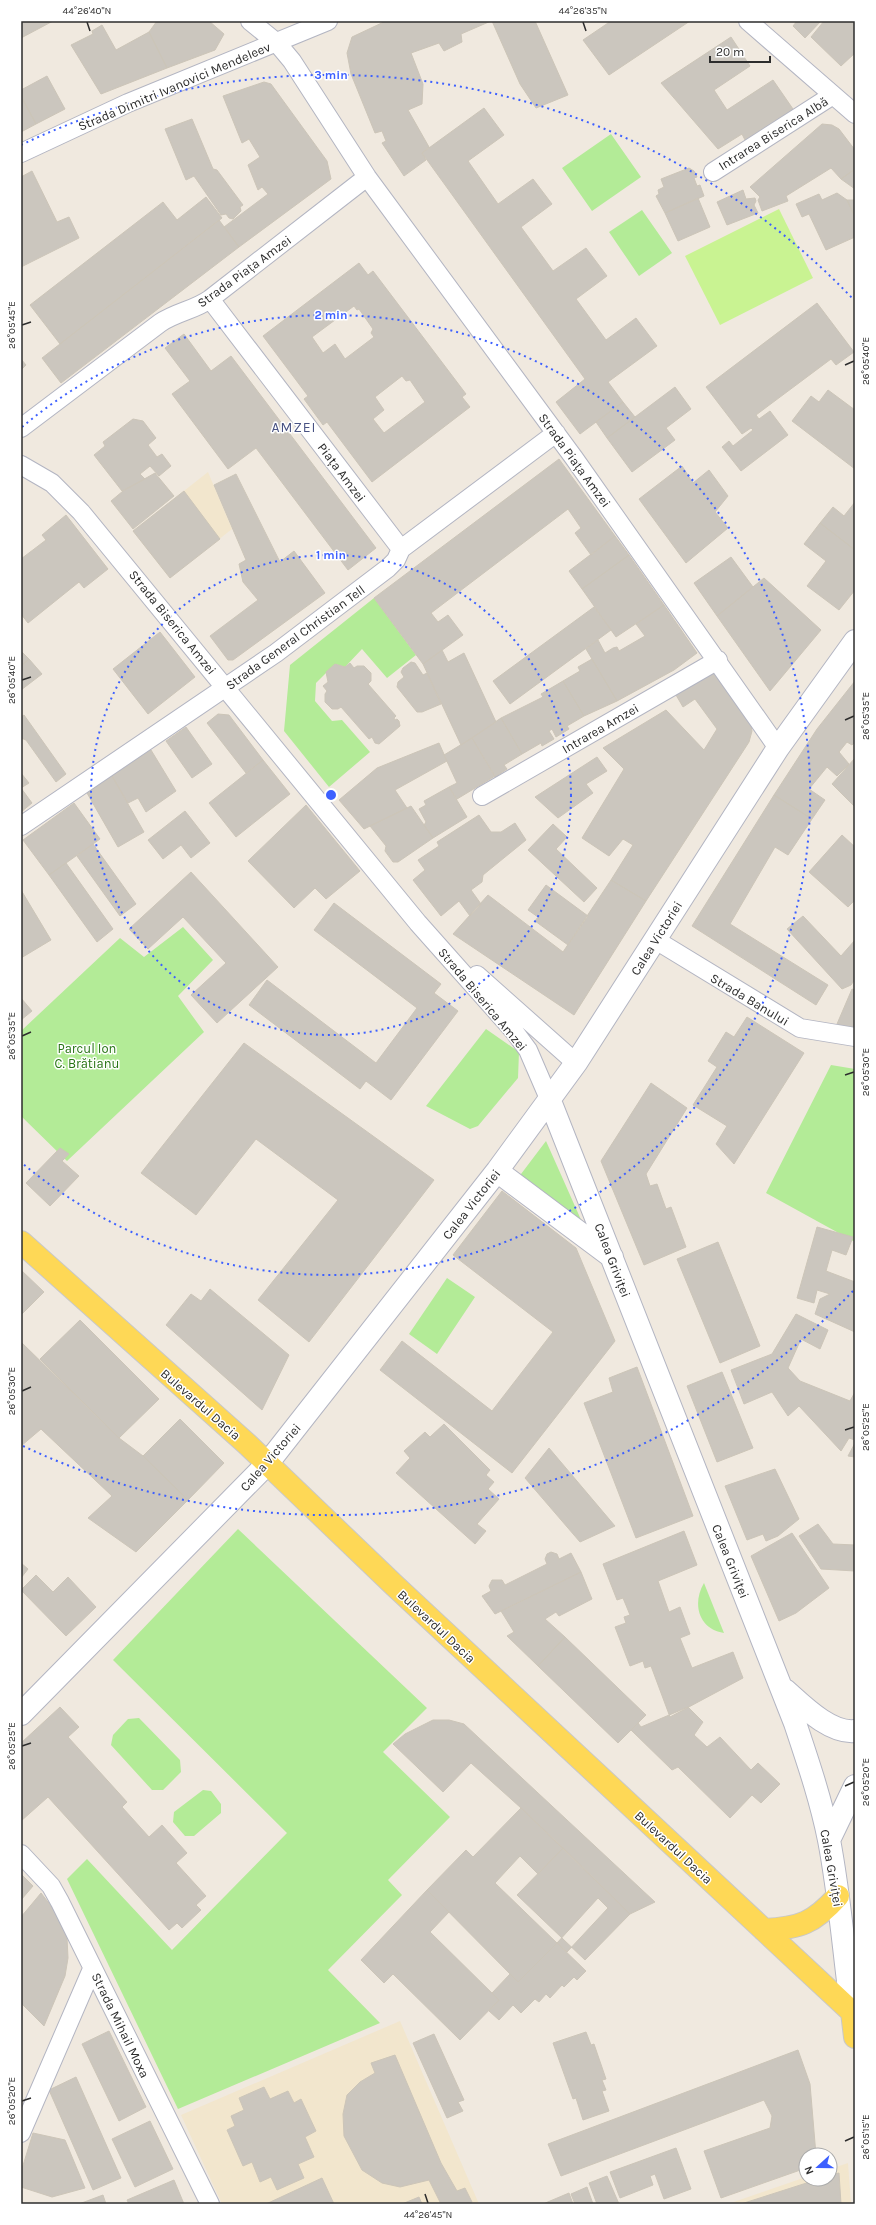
<svg xmlns="http://www.w3.org/2000/svg" width="876" height="2225" font-family="Karla,sans-serif">
	<rect width="100%" height="100%" fill="#f0e9df"/>
	<path fill="#f2e6cd" d="M208,472L232,529L170,578L133,531Z
		M400,2021L479,2204H222L181,2115Z
		M848,2163L851,2204H728L806,2177V2179H830V2169Z"/>
	<path fill="#b3eb97" d="M611,134L641,177L592,211L562,168Z
		M642,210L672,253L639,276L609,232Z
		M374,598L416,655L387,678L362,649L345,667L335,664L316,683L315,701L332,721L342,720L370,752L329,787L284,731L290,665Z
		M183,927L213,960L178,996L204,1032L67,1161L21,1116V1031L120,938L144,957Z
		M486,1029L519,1052L518,1078L478,1126L470,1129L426,1106Z
		M831,1065L855,1069V1242L766,1193Z
		M546,1141L586,1231L518,1178Z
		M447,1278L475,1297L437,1354L409,1334Z
		M238,1529L427,1708L383,1752L450,1817L388,1880L402,1895L328,1970L380,2023L178,2109L67,1879L87,1859L172,1950L287,1833L113,1660Z
		M704,1583L724,1633C698,1629 692,1603 704,1583Z
		M139,1718L180,1760L181,1772L163,1790H152L111,1745L113,1735L128,1719Z
		M203,1790L211,1791L221,1804V1813L194,1836H185L173,1822L174,1812Z"/>
	<path fill="#c9f392" d="M779,209L813,278L720,325L685,256Z"/>
	<path fill="#cbc6be" stroke="#ccc5b8" fill-rule="evenodd" d="M21,21H53L21,38Z
		M157,21H209L224,34L215,50L167,68L149,32Z
		M386,21H491L461,34L462,42L444,51L439,43L411,53L423,84L422,104L408,110L429,147L422,153L426,160L404,176L382,143L386,141L382,131L375,133L351,74L347,53L352,37Z
		M492,21H535L568,95L536,108L520,84Z
		M611,21H690L609,75L583,40Z
		M797,21H821L805,38L793,26Z
		M824,21H855V53L841,66L811,37Z
		M102,25L116,50L149,32L167,68L101,94L71,45L93,34L92,31Z
		M731,37L750,66L714,90L727,110L773,80L793,109L745,140L742,134L718,149L661,83Z
		M47,76L65,109L36,124L21,96V90Z
		M264,82L271,84L327,161L331,179L239,247L224,227L268,194L262,187L258,190L248,165L260,157L249,139L242,143L223,96Z
		M21,96L36,124L21,132Z
		M484,108L504,135L468,161L498,204L533,179L552,204L521,227L553,271L586,248L607,276L576,299L606,340L636,318L657,346L608,382L623,402L580,434L556,402L585,379L422,153Z
		M192,119L213,169L217,170L243,205L240,207L241,211L233,219L229,218L226,214L221,215L194,176L186,180L165,129Z
		M822,124L832,125L839,129L855,150V169L841,179L831,168L786,196L788,201L762,211L758,200L760,197L750,187Z
		M689,168L694,171L697,177L694,178L697,186L700,185L704,196L665,213L656,196L659,194L658,190L664,187L661,179Z
		M855,169V189L841,179Z
		M32,171L57,222L69,217L79,238L21,267V177Z
		M743,190L746,199L755,198L756,201L754,205L758,213L727,225L717,202Z
		M837,193L847,200L855,217V237L826,250L809,214L802,217L796,204L819,194L822,200Z
		M206,197L222,218L60,344L30,305L163,202L177,220Z
		M698,198L710,227L678,241L665,213Z
		M847,200H855V217Z
		M219,220L239,247L61,383L42,358Z
		M359,263L368,275L373,271L466,394L462,397L470,407L372,482L327,422L323,425L304,399L308,396L263,336ZM354,306L357,310L359,309L373,329L371,333L374,337L345,359L335,344L323,353L312,337ZM402,376L406,381L410,380L425,402L384,433L373,419L384,410L375,397Z
		M817,303L854,352L836,365L831,359L756,415L759,419L770,411L788,435L741,471L722,447L729,441L733,446L753,430L751,428L742,434L706,387Z
		M184,334L211,371L231,356L376,548L348,570L256,448L228,469L172,394L190,381L165,348Z
		M21,359L26,365L21,370Z
		M675,387L691,409L666,428L675,440L632,472L607,438Z
		M828,390L855,410V469L792,421L811,396L819,402Z
		M623,402L635,417L607,438L596,422Z
		M133,419L143,421L156,438L148,445L157,457L162,454L171,466L159,476L150,466L140,474L145,479L122,491L94,455L105,446L103,442Z
		M559,459L615,536L591,555L575,533L581,528L568,509L431,613L438,622L448,615L463,635L423,664L374,598Z
		M682,466L693,483L709,470L728,496L715,512L728,528L686,563L639,499Z
		M155,473L174,496L133,529L111,501L123,491Z
		M236,474L280,562L294,551L325,593L233,660H228L210,636L258,600L243,582L239,564L246,560L214,485Z
		M184,491L220,539L170,578L133,531Z
		M855,502V550L820,523L833,507L844,516Z
		M66,515L108,569L84,588L79,582L28,623L21,614V559L46,540L42,535Z
		M820,523L855,550V590L839,610L807,586L826,561L804,544Z
		M615,536L629,555L582,589L569,571Z
		M629,555L664,605L616,637L582,589Z
		M731,557L753,587L717,616L694,583Z
		M764,578L821,630L770,691L717,616Z
		M664,605L697,653L674,670L617,701L586,649L598,640L605,653L613,648L617,647L619,651L645,636L636,624Z
		M594,607L611,630L510,704L493,681Z
		M160,632L195,677L148,714L113,669Z
		M442,650L448,662L464,653L496,722L461,745L423,664Z
		M21,651L29,659L21,666Z
		M29,659L42,674L21,690V666Z
		M592,659L617,701L584,716L563,681L580,671L578,667Z
		M411,662L415,663L423,675L427,673L441,704L422,712H417L397,687L398,682L404,677L401,672L403,668Z
		M350,663L354,668L357,666H364L371,673V681L368,684L396,716L394,718L395,720L397,719L399,721L400,726L379,744L375,743L372,737L369,739L341,707L338,709H332L325,702V694L327,691L323,686L328,682L326,672L335,664L345,667Z
		M715,671L750,720L752,731L749,742L646,901L611,880L633,845L623,839L609,856L582,838L624,769L603,748L666,710L704,750L717,729L695,699L683,707L676,695Z
		M563,681L584,716L567,726L569,729L556,737L552,729L549,731L554,739L542,746L541,743L522,754L501,718L543,697L541,694Z
		M855,681V742L852,745L847,742L839,752L849,764L837,776L827,767L809,789L825,800L812,819L774,795L817,729Z
		M218,714L229,715L263,760L246,773L207,723Z
		M24,715L66,774L56,782L26,740L21,738V717Z
		M501,718L522,754L504,765L507,769L495,777L472,738Z
		M186,727L212,764L192,778L166,741Z
		M472,738L495,776L457,799L449,787L457,783L444,755Z
		M439,743L447,761L395,790L407,808L364,829L339,800L377,768Z
		M151,750L176,791L146,812L138,798L128,803L112,776Z
		M597,757L607,771L586,784L593,793L558,818L535,797Z
		M855,758V807L832,784Z
		M263,760L290,794L236,837L209,803Z
		M21,773L29,783L21,788L32,803L21,812Z
		M112,776L144,832L118,847L87,793Z
		M449,787L467,817L433,838L424,825L426,822L419,809L426,805L424,801Z
		M774,795L812,819L788,855L775,847L730,924L828,985L816,1005L692,926Z
		M74,803L100,839L49,875L23,840Z
		M306,805L360,871L326,899L315,888L294,908L248,861Z
		M411,806L433,838L398,862H393L385,851L386,846L370,826Z
		M185,811L210,843L191,858L181,845L163,859L148,840Z
		M479,815L491,832H501L515,823L526,840L483,875L482,882L471,890L481,904L470,916L459,901L441,916L413,880L425,870L418,860L439,846L437,842Z
		M553,824L567,837L556,849L597,888L584,902L528,850Z
		M842,835L855,847V900L848,907L809,872Z
		M93,844L136,904L120,916L77,856Z
		M66,863L113,929L97,942L49,875Z
		M191,872L278,967L217,1023L191,995L226,963L183,917L148,949L129,929Z
		M611,880L646,901L574,1015L453,934L488,895L563,952Z
		M546,885L588,916L568,945L535,921L538,917L528,910Z
		M21,890L51,940L21,958Z
		M334,903L441,984L434,993L458,1011L391,1100L366,1081L360,1089L249,1005L267,980L376,1063L417,1008L314,930Z
		M803,916L841,956L855,940V979L851,985L842,989L787,929Z
		M852,989L855,990V1028L837,1024Z
		M21,998L32,1011L21,1020Z
		M747,1017L804,1053L734,1164L716,1144L727,1126L693,1105L717,1067L708,1061L726,1032L734,1037Z
		M244,1043L434,1180L309,1342L258,1300L338,1200L256,1139L196,1215L141,1173Z
		M651,1083L687,1108L646,1174L650,1186L657,1184L666,1209L671,1207L686,1247L644,1265L601,1161Z
		M60,1148L69,1154L62,1161L79,1176L50,1206L26,1183Z
		M502,1191L576,1248L615,1341L512,1473L380,1370L402,1341L492,1411L553,1332L453,1255Z
		M817,1227L853,1237L846,1255L832,1250L826,1271L855,1282V1332L815,1314L820,1299L830,1294L817,1290L814,1303L797,1298Z
		M718,1242L760,1346L720,1363L677,1259Z
		M21,1270L44,1292L21,1315Z
		M210,1289L289,1355L262,1410L166,1325L191,1294L201,1301Z
		M796,1314L828,1330L820,1349L801,1339L788,1368L800,1381L850,1401L855,1392V1440L849,1438L841,1451L799,1406L788,1416L772,1392L744,1404L731,1370L772,1354Z
		M80,1320L159,1399L119,1438L40,1359Z
		M21,1342L119,1438L143,1456L188,1500L136,1552L88,1518L112,1496L41,1429L21,1446Z
		M637,1367L693,1516L636,1538L584,1403L613,1392L609,1378Z
		M722,1372L753,1448L717,1462L687,1386Z
		M180,1419L224,1463L188,1500L143,1456Z
		M444,1424L490,1470L486,1475L494,1482L488,1489L499,1499L477,1524L486,1531L475,1544L396,1473L410,1458L404,1451L425,1432L430,1437Z
		M855,1443V1457L848,1456Z
		M549,1448L615,1526L580,1542L525,1478Z
		M775,1469L799,1519L778,1536L766,1541L763,1534L747,1540L725,1486Z
		M818,1524L833,1544L855,1545V1571L821,1569L799,1536Z
		M684,1531L697,1565L658,1581L669,1612L680,1607L690,1634L680,1638L692,1668L733,1652L743,1678L670,1717L651,1666L645,1668L643,1661L630,1666L615,1627L626,1623L624,1617L630,1615L623,1598L617,1600L603,1564Z
		M792,1533L829,1588L796,1613L779,1621L751,1556Z
		M551,1552L557,1554L559,1559L571,1553L581,1572L495,1614L482,1596L491,1591L489,1586L492,1580H502L505,1585L547,1564L545,1559L547,1554Z
		M21,1563L28,1569L21,1578Z
		M581,1572L592,1599L559,1616L556,1612L545,1619L565,1637L538,1666L507,1636L514,1632L501,1611Z
		M36,1575L53,1592L68,1577L96,1607L66,1636L21,1590Z
		M565,1637L646,1715L618,1743L538,1666Z
		M60,1707L79,1727L68,1737L127,1802L122,1807L149,1837L162,1825L187,1853L176,1863L206,1896L196,1905L201,1910L182,1928L177,1923L169,1930L48,1797L21,1821V1743Z
		M688,1707L703,1722L694,1735L707,1747L720,1737L751,1770L758,1763L780,1784L761,1803L752,1795L730,1818L678,1767L672,1770L631,1730L638,1723L641,1727Z
		M433,1720H449L464,1724L655,1902L630,1914L521,1808L471,1763L443,1792L393,1744L405,1734Z
		M521,1808L563,1848L538,1874L520,1856L495,1883L557,1943L518,1982L427,1890L466,1850L473,1857Z
		M563,1848L630,1914L585,1960L517,1895Z
		M21,1874L33,1886L21,1900Z
		M427,1890L449,1912L430,1932L499,2000L460,2040L393,1974L384,1983L361,1960Z
		M41,1893L58,1915L67,1938L68,1958L65,1976L44,2026L21,2003V1917Z
		M598,1898L608,1908L567,1952L557,1943Z
		M557,1943L586,1971L577,1980L574,1977L564,1987L562,1985L550,1998L546,1994L539,2002L535,1999L521,2013L513,2005L499,2020L489,2011L499,2000L492,1993L510,1974L518,1982Z
		M109,2031L146,2107L119,2121L82,2044Z
		M586,2032L591,2045L594,2044L606,2079L602,2080L606,2090L602,2091L609,2111L583,2120L576,2098L573,2099L553,2043Z
		M434,2034L464,2100L458,2102L463,2111L447,2118L413,2043Z
		M798,2050L810,2084L816,2155H806V2168L721,2198L704,2151L770,2128L772,2116L764,2100L561,2176L548,2144Z
		M395,2055L441,2163L457,2191L465,2188L472,2202L466,2204H441L429,2180L400,2187L382,2183L362,2170L344,2136L343,2114L347,2095L360,2082L375,2073L371,2063Z
		M76,2077L121,2178L93,2190L49,2090Z
		M264,2087L270,2099L288,2091L294,2103L301,2099L316,2131L305,2137L314,2157L298,2164L304,2178L277,2190L271,2177L260,2182L252,2162L243,2166L227,2130L235,2126L231,2116L244,2110L239,2098Z
		M150,2121L173,2169L135,2187L112,2139Z
		M33,2133L65,2140L85,2188L52,2197L21,2187V2172Z
		M676,2148L691,2189L664,2199L655,2174L650,2176L653,2185L620,2198L610,2172Z
		M839,2173L841,2204H741L819,2179H830V2175Z
		M607,2176L619,2204H597L589,2183Z
		M322,2178L334,2204H266Z
		M174,2180L184,2204H129L127,2200Z
		M587,2187L593,2204H575L571,2194Z
		M569,2193L573,2204H543Z
		M103,2195L106,2204H79Z
		M419,2197L422,2204H402Z"/>
	<g fill="none" stroke-linecap="round" stroke-linejoin="round">
		<defs>
			<path id="street" d="M250,21L277,43L292,61L367,177L574,458L778,748
				M748,21L855,114
				M21,153L128,103L328,21
				M713,172L833,95
				M210,299L401,549
				M21,428L160,323C176,312 195,310 210,299L367,177
				M21,465L52,483L81,512L418,923L514,1031L528,1050L550,1101
				M482,796L718,660
				M21,826L276,653L388,568L396,560L401,549L556,433
				M654,939L800,1028L855,1037
				M477,975L576,1063
				M21,1854L51,1886L60,1902L210,2204
				M21,2133L92,1969"/>
			<path id="secondary" d="M550,1101L795,1723C808,1762 821,1800 829,1840C840,1897 844,1955 852,2012L855,2015
				M497,1171L612,1257
				M785,1690C802,1705 830,1734 855,1731
				M21,1714L267,1464L497,1171L576,1063L778,748L855,641
				M829,1840L855,1786"/>
			<path id="primary" d="M21,1242L247,1444L394,1585L852,2012L855,2037
				M764,1930C800,1928 814,1923 838,1896"/>
		</defs>
		<use href="#street" stroke="#b3b5c2" stroke-width="20"/>
		<use href="#secondary" stroke="#b3b5c2" stroke-width="24"/>
		<use href="#primary" stroke="#c8c8c8" stroke-width="24"/>
		<use href="#street" stroke="#fff" stroke-width="18"/>
		<use href="#secondary" stroke="#fff" stroke-width="22"/>
		<use href="#primary" stroke="#fed856" stroke-width="22"/>
	</g>
	<path fill="none" stroke="#2d2d2d" stroke-width="1.5" d="M87,22L90,31M583,22L586,31M22,325L31,322M845,365L854,361M22,680L31,677M845,720L854,716M22,1036L31,1032M845,1075L854,1072M22,1391L31,1387M845,1430L854,1427M22,1746L31,1743M845,1786L854,1782M22,2101L31,2098M845,2141L854,2137M425,2194L428,2203"/>
	<g fill="none" stroke="#3d60ff" stroke-width="2" stroke-dasharray="2 4">
		<circle cx="331" cy="795" r="240"/>
		<path d="M22 427A480 480 0 1 1 22 1163"/>
		<path d="M853 1291A720 720 0 0 1 21 1445M21 145A720 720 0 0 1 853 299"/>
	</g>
	<g text-anchor="middle" stroke-width="3" stroke-linejoin="round" paint-order="stroke">
		<g font-size="13" fill="#2d2d2d" stroke="#fff">
			<text transform="translate(174 86) rotate(-23)" y="5">Strada Dimitri Ivanovici Mendeleev</text>
			<text transform="translate(773 133) rotate(-32)" y="5">Intrarea Biserica Albă</text>
			<text transform="translate(244 271) rotate(-36)" y="5">Strada Piața Amzei</text>
			<text transform="translate(575 460) rotate(54)" y="5">Strada Piața Amzei</text>
			<text transform="translate(342 472) rotate(53)" y="5">Piața Amzei</text>
			<text transform="translate(173 622) rotate(51)" y="5">Strada Biserica Amzei</text>
			<text transform="translate(295 637) rotate(-36)" y="5">Strada General Christian Tell</text>
			<text transform="translate(600 728) rotate(-30)" y="5">Intrarea Amzei</text>
			<text transform="translate(656 938) rotate(-58)" y="5">Calea Victoriei</text>
			<text transform="translate(483 999) rotate(50)" y="5">Strada Biserica Amzei</text>
			<text transform="translate(750 999) rotate(31)" y="5">Strada Banului</text>
			<text transform="translate(471 1204) rotate(-52)" y="5">Calea Victoriei</text>
			<text transform="translate(613 1260) rotate(69)" y="5">Calea Griviței</text>
			<text transform="translate(201 1404) rotate(41)" y="5">Bulevardul Dacia</text>
			<text transform="translate(270 1457) rotate(-49)" y="5">Calea Victoriei</text>
			<text transform="translate(731 1561) rotate(68)" y="5">Calea Griviței</text>
			<text transform="translate(437 1626) rotate(43)" y="5">Bulevardul Dacia</text>
			<text transform="translate(674 1847) rotate(43)" y="5">Bulevardul Dacia</text>
			<text transform="translate(832 1868) rotate(80)" y="5">Calea Griviței</text>
			<text transform="translate(121 2025) rotate(64)" y="5">Strada Mihail Moxa</text>
		</g>
		<g font-size="13" fill="#277414" stroke="#fff">
			<text x="87" y="1053">Parcul Ion<tspan x="87" dy="15">C. Brătianu</tspan></text>
		</g>
		<g font-size="14" letter-spacing="1" fill="#485283" stroke="#fff">
			<text x="294" y="432">AMZEI</text>
		</g>
	</g>
	<circle cx="331" cy="795" r="6" fill="#3d60ff" stroke="#fff" stroke-width="2"/>
	<g font-size="12" text-anchor="middle" font-weight="bold" fill="#3d60ff" stroke="#fff" stroke-width="3" stroke-linejoin="round" paint-order="stroke">
		<text x="331" y="79">3 min</text>
		<text x="331" y="319">2 min</text>
		<text x="331" y="559">1 min</text>
	</g>
	<rect width="876" height="2225" fill="none" stroke="#ffffff" stroke-width="44"/>
	<g transform="translate(818 2167) rotate(249)"><circle r="19" fill="#ffffff" stroke="#ababab"/>
	<path d="M0-3L7 15L0 10L-7 15Z" fill="#3d60ff"/>
	<text y="-6" font-size="11" font-weight="bold" text-anchor="middle" fill="#2d2d2d">N</text>
	</g>
	<path d="M710 56v6h60v-6" fill="none" stroke="#2d2d2d" stroke-width="2"/>
	<text x="716" y="56" font-size="12" fill="#2d2d2d" stroke="#ffffff" stroke-width="3" paint-order="stroke">20 m</text>
	<rect x="22" y="22" width="832" height="2181" fill="none" stroke="#2d2d2d" stroke-width="1.5"/>
	<g font-size="10" text-anchor="middle" fill="#2d2d2d">
		<text x="87" y="14">44°26'40"N</text>
		<text x="583" y="14">44°26'35"N</text>
		<text transform="translate(11 325) rotate(-90)" y="4">26°05'45"E</text>
		<text transform="translate(865 361) rotate(-90)" y="4">26°05'40"E</text>
		<text transform="translate(11 680) rotate(-90)" y="4">26°05'40"E</text>
		<text transform="translate(865 716) rotate(-90)" y="4">26°05'35"E</text>
		<text transform="translate(11 1036) rotate(-90)" y="4">26°05'35"E</text>
		<text transform="translate(865 1072) rotate(-90)" y="4">26°05'30"E</text>
		<text transform="translate(11 1391) rotate(-90)" y="4">26°05'30"E</text>
		<text transform="translate(865 1427) rotate(-90)" y="4">26°05'25"E</text>
		<text transform="translate(11 1746) rotate(-90)" y="4">26°05'25"E</text>
		<text transform="translate(865 1782) rotate(-90)" y="4">26°05'20"E</text>
		<text transform="translate(11 2101) rotate(-90)" y="4">26°05'20"E</text>
		<text transform="translate(865 2137) rotate(-90)" y="4">26°05'15"E</text>
		<text x="428" y="2218">44°26'45"N</text>
	</g>
</svg>
